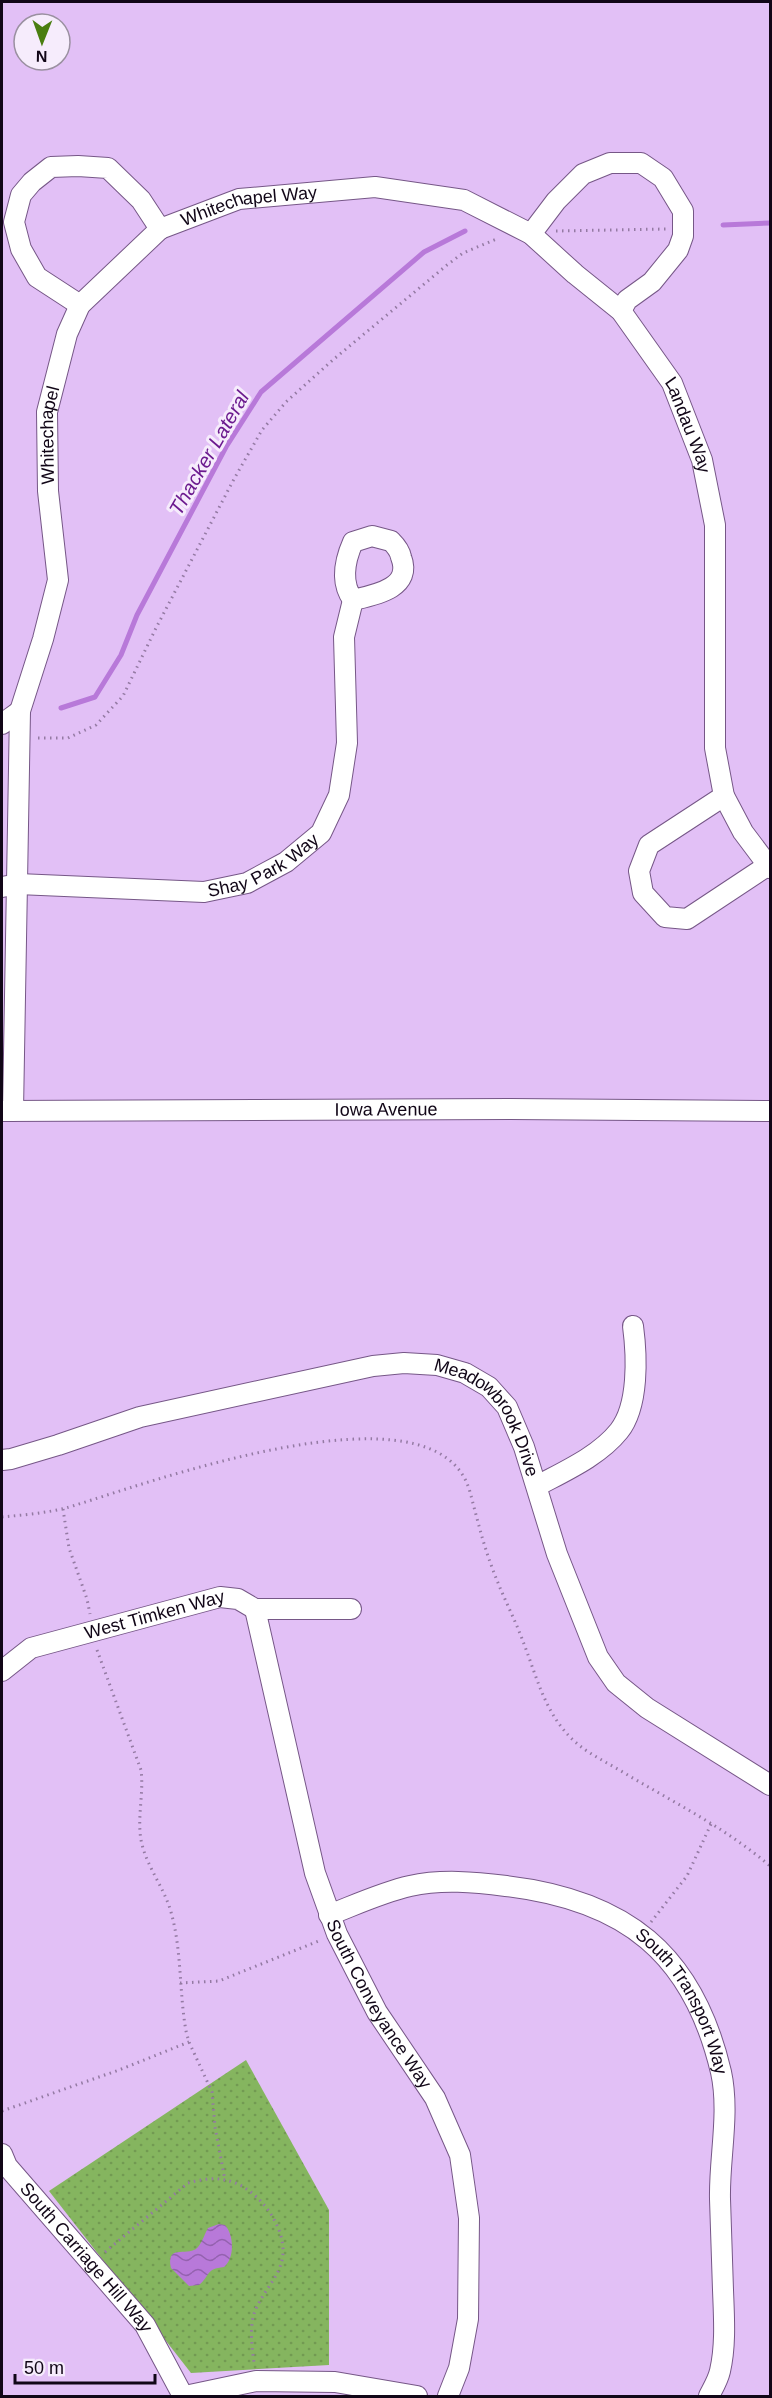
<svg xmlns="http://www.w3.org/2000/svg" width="772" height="2398" font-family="Arial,sans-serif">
	<defs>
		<pattern id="park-dots" width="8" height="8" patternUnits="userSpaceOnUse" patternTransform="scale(1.5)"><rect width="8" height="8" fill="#85b55f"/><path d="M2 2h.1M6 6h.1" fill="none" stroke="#729a52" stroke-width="1.8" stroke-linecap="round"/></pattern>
		<pattern id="water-waves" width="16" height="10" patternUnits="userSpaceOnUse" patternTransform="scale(1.5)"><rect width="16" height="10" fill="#b879d9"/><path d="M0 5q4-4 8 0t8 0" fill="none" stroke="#9461af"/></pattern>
	</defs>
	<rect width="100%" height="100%" fill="#e2c0f6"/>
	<path fill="url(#park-dots)" d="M246,2060L329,2210V2365L191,2373L49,2191Z"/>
	<path fill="url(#water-waves)" d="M219,2224L225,2225C234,2235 235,2258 224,2267C205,2269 211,2275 199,2285L189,2286L171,2268C166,2244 186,2256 196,2249C202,2244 204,2235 208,2228Z"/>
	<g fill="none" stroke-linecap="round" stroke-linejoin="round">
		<path stroke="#b879d9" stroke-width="5" d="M723,225L770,223
			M61,708L95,697L121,655L137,615L226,447L261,392L424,252L465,231"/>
		<defs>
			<g id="minor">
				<path id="s1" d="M160,229L239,199L375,187L464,200L531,234L575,274L621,311L672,383L702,460L715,525V748L724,796L743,832L770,868"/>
				<path d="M531,234L556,201L583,174L610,163H641L663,178L683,211V236L678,250L652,282L627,300L621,311"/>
				<path d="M80,305L37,277L21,249L14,222L21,195L32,182L51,167L78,166L108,168L141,200L160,229"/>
				<path d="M372,536L391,541C395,545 400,551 401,557C413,588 375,595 353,600C340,582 345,560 353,542Z"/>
				<path d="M2,724L20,711"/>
				<path d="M724,796L649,845L639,871L643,893L665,917L687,919L767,866"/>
				<path id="s2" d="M2,887L18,884L204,892L247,883L286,862L321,833L339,795L347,743L344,637L353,600"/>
				<path id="s3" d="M2,1111L511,1109L770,1111"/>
				<path id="s4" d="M13,1111L20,711L43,639L58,580L48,491L47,412L67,334L80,305L160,229"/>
				<path id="s5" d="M2,1460L11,1459L58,1445L140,1417L373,1366L404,1363L437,1365L465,1373L489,1387L507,1407L524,1447L557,1554L598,1657L616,1683L647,1708L770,1785"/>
				<path d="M537,1486C565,1471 599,1456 619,1431C639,1406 637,1356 633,1326"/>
				<path id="s6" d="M255,1609L315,1873L337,1934L377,2012L435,2098L460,2155L469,2218L468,2319L459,2368L448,2396"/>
				<path id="s7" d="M2,1671L31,1648L220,1597L238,1599L255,1609H351"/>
				<path id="s8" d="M329,1915C355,1905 383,1892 410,1886C441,1879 475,1882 506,1886C625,1900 693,1953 721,2072C730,2113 719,2158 720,2199C721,2229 722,2260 723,2290C724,2317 726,2345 720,2371C718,2380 713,2388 709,2396"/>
				<path id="s9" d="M2,2154L7,2166L145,2325L183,2396"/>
				<path d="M185,2396L256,2381L335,2382L417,2396"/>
			</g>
		</defs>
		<use href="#minor" stroke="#765787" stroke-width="22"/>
		<path stroke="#947aa3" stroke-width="3" stroke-dasharray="1.5 4.5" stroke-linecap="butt" d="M556,231L666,229
			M38,738H68L96,725L123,696L156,628L234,479L262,430L286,402L334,359L447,265L463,253L499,238
			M63,1509L69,1548L87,1599L90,1614
			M2,1517C23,1515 46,1513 66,1508C141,1486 438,1374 470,1492C477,1518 483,1544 493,1570C502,1595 515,1619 524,1644C537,1678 545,1712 571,1738C587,1754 607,1762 626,1774C675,1803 727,1829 770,1866
			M97,1650L141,1770C144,1793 137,1817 141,1840C146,1866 164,1887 171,1912C182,1951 179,1992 186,2031L189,2042L212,2092L215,2127L225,2180
			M651,1922L687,1876L711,1824
			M180,1983L219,1981L321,1940
			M2,2111L119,2070L189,2042
			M105,2252L188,2183C199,2180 213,2177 225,2180C255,2185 285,2223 283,2254C281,2278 259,2294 253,2317C250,2332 252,2348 254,2363"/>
		<use href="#minor" stroke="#fff" stroke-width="20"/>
	</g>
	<g text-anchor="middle" stroke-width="6" stroke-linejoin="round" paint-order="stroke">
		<g font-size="18" fill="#110617" stroke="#f6ecfc">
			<text dy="6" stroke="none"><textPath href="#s1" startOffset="93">Whitechapel Way</textPath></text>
			<text dy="6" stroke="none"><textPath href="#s1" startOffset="638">Landau Way</textPath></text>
			<text dy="6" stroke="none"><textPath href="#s4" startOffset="682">Whitechapel</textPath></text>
			<text dy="6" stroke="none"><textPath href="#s2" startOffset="268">Shay Park Way</textPath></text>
			<text dy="6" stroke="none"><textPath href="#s3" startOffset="384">Iowa Avenue</textPath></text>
			<text dy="6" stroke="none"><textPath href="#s5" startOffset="525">Meadowbrook Drive</textPath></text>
			<text dy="6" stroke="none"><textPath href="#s7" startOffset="165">West Timken Way</textPath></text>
			<text dy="6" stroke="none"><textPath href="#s6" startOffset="417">South Conveyance Way</textPath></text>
			<text dy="6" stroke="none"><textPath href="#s8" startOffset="408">South Transport Way</textPath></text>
			<text dy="6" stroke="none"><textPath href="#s9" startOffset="134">South Carriage Hill Way</textPath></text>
		</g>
		<g font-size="20" font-style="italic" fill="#6c1b8f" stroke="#f6ecfc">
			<text transform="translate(209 453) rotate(-60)" y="7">Thacker Lateral</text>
		</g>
	</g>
	<rect width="772" height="2398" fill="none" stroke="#110617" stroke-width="6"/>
	<g transform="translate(42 42) rotate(181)"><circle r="28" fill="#f6ecfc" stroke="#9a90a0" stroke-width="1.5"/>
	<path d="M0-4.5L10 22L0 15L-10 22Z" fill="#4a7e10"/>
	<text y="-9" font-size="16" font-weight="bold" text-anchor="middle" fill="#110617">N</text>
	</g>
	<path d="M15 2374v9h140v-9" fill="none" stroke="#110617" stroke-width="3"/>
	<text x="24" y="2374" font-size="18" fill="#110617" stroke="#f6ecfc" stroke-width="4.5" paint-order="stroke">50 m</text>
</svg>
